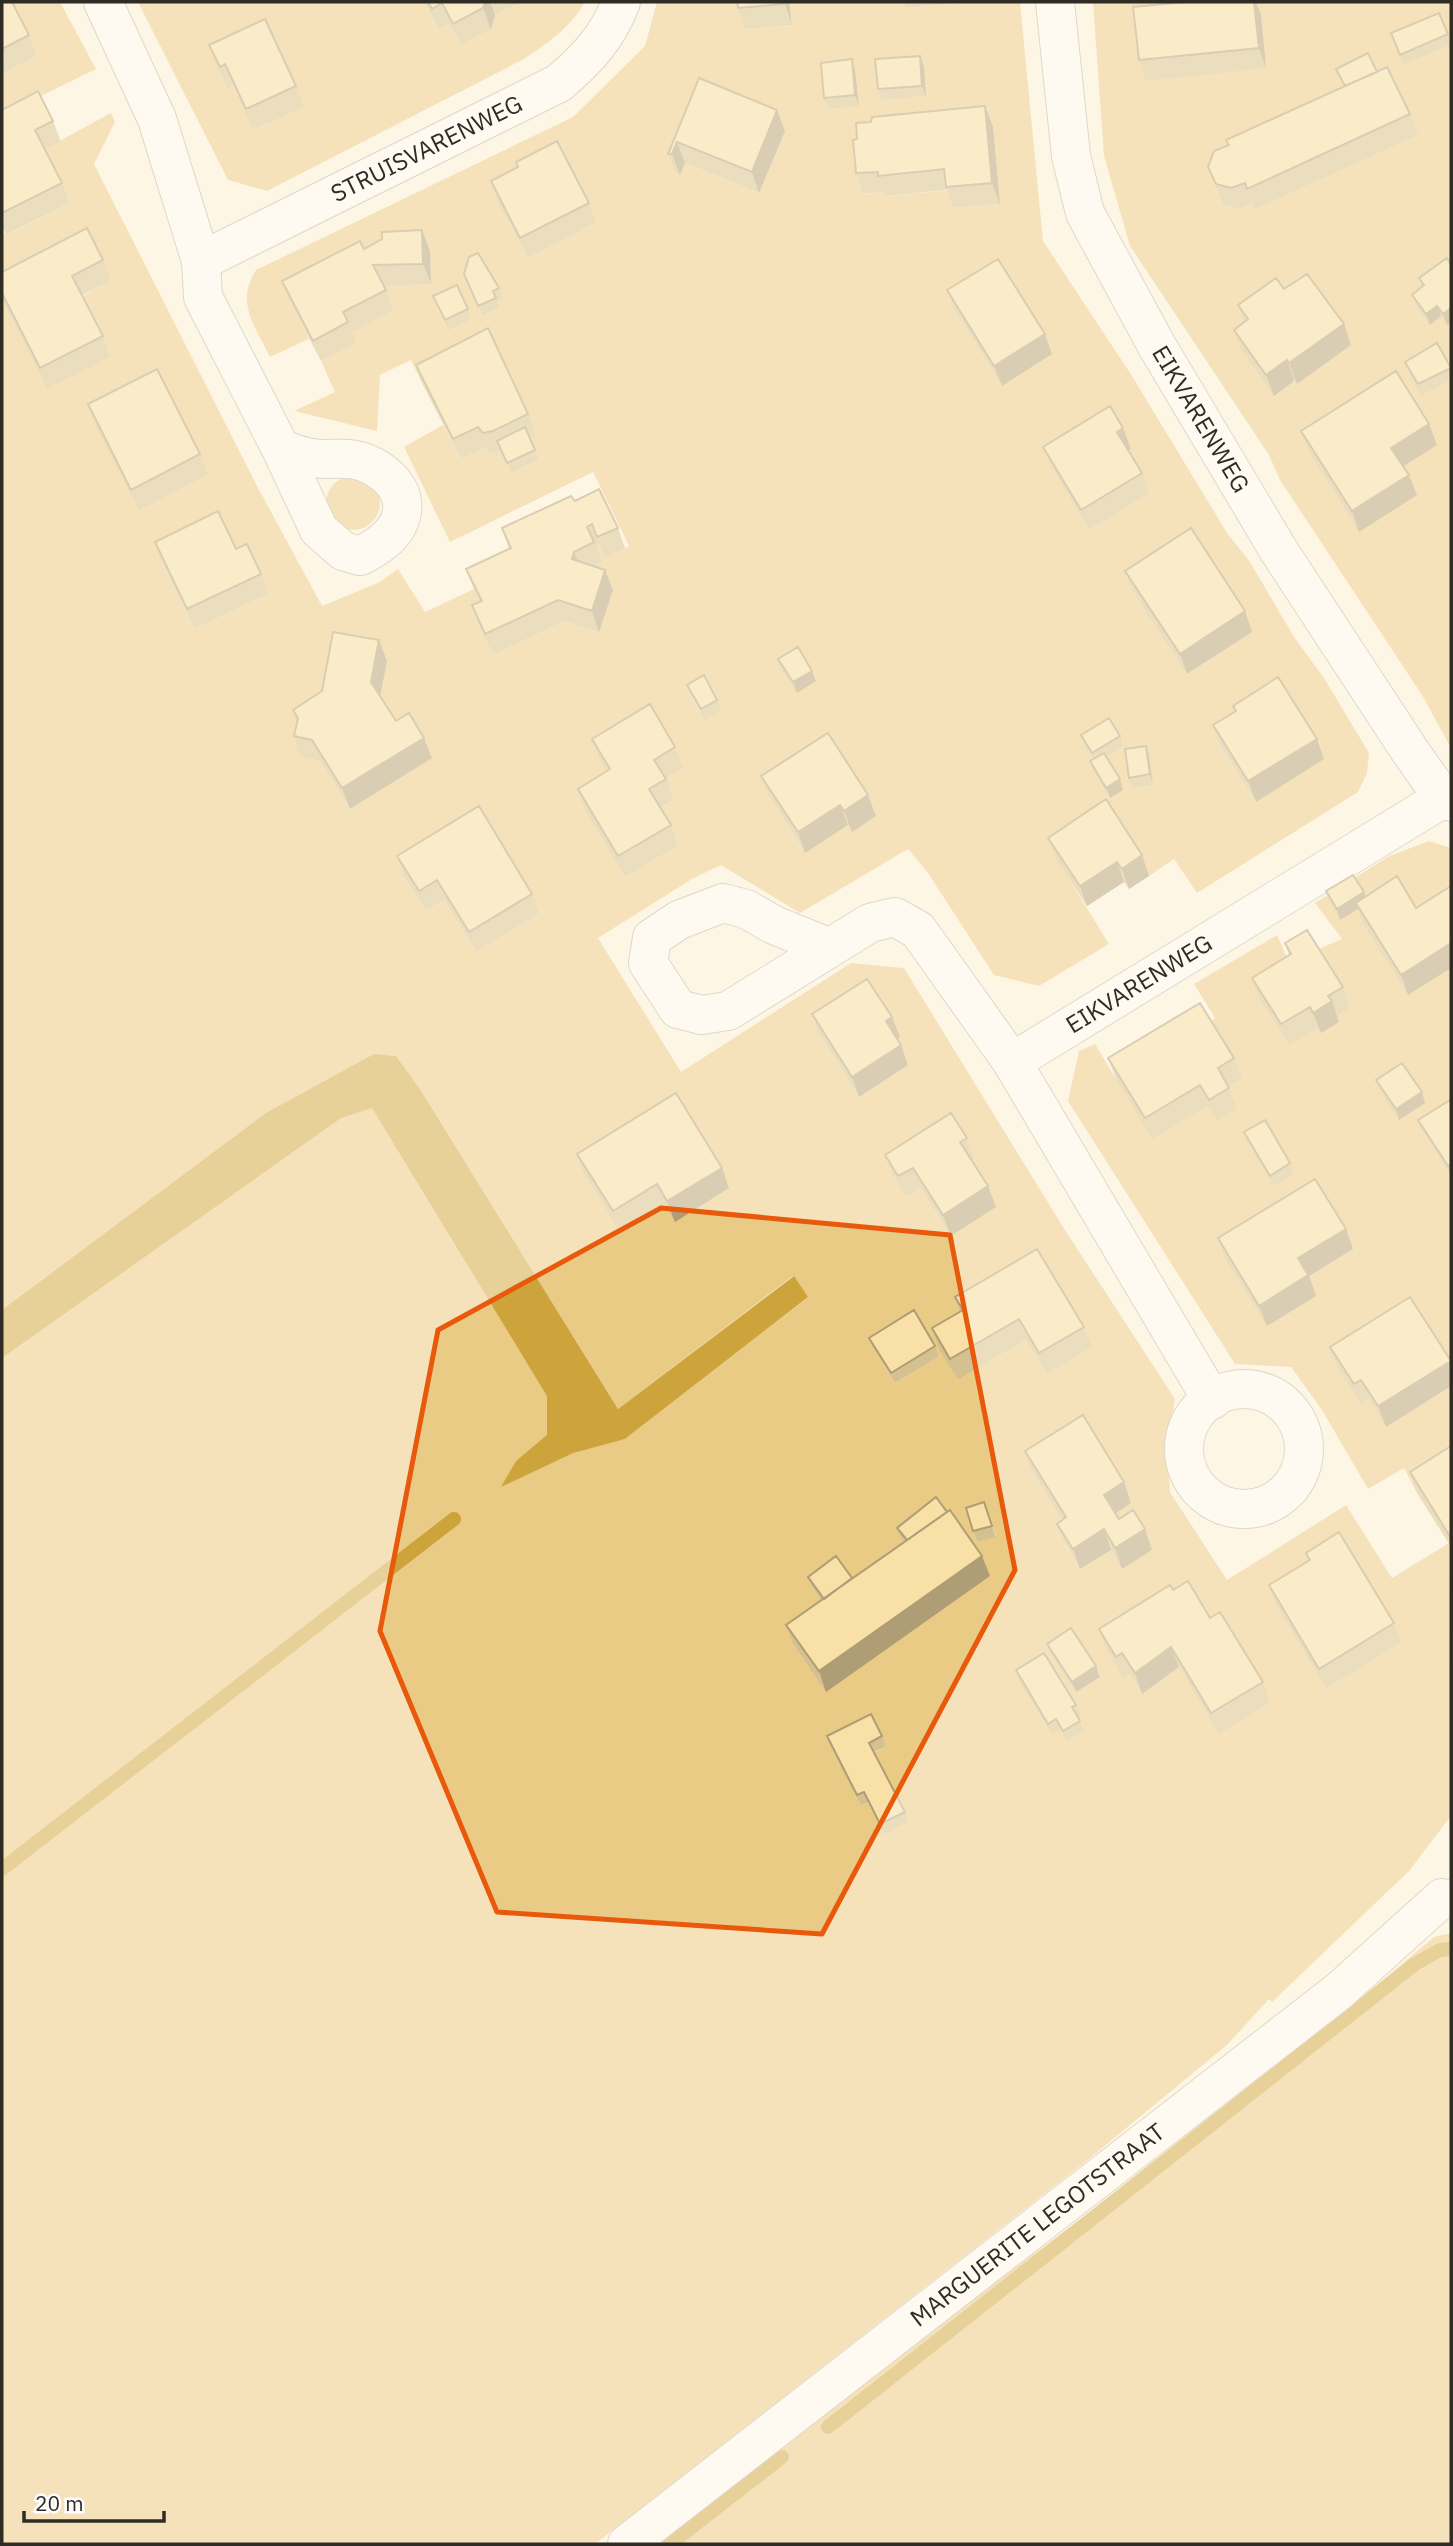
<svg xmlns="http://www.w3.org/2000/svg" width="1453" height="2546" font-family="'IBM Plex Sans',sans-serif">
	<rect width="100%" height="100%" fill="#fdf6e5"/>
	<path fill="#eacb86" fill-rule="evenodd" d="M9,2H60L96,69L37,98L2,134V74L37,56Z
		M138,2H424L439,29L449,24L461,45L490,29L495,15L522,2H585C571,27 548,43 524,59L267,191L228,180ZM217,65L303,106L254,130L233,85L227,87Z
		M657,2H755L743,6L746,29L792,25L790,3L801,2H906L907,8L971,2H1020L1043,241L1132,376L1227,533L1250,562L1294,637L1324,678L1369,753L1367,773L1358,792L1197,893L1174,859L1149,876L1113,820L1056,858L1109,944L1039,986L994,975L928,873L908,849L800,913L721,865L692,879L598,938L681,1072L851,963L904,968L1063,1227L1175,1399L1167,1456L1170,1492L1227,1580L1346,1505L1392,1578L1449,1543L1451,1816L1409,1871L1272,2002L1269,1999L1227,2045L1090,2158L595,2544H2V299L47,388L110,357L80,297L110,281L94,249L2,296V232L7,235L70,203L43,150L111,113L115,122L94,164L257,486L322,606L380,582L398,569L425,612L474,589L490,621L479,626L493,655L565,621L599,631L613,590L579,579L582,572L601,562L595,547L599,545L605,557L629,546L593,472L450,542L404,447L443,425L461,459L486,448L490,453L500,452L511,473L539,460L528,438L536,434L496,349L423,385L411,360L380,375L377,431L294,411L335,392L321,361L355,343L351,332L393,311L381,286L431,284L430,251L390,252L389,260L371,269L367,262L290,302L309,339L270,357C255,326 235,303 256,270L573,117L645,46ZM924,67L926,96L881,99L879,70ZM855,70L859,105L828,109L825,73ZM707,99L784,131L759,193L685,163L680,175L676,174ZM993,127L1000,204L953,208L952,190L886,196L885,192L864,194L860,161L865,160L863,143L879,142L880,138ZM564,162L596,223L528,258L499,202L525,188L524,183ZM482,263L503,298L496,301L500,308L482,316L468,285L472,268ZM1005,280L1052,354L1002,386L955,311ZM461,296L471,320L448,331L437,307ZM164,390L208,475L139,511L96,425ZM1117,427L1131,448L1125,452L1149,494L1089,530L1051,467ZM226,532L244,569L255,565L268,594L195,629L162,562ZM1198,549L1252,631L1188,674L1133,592ZM341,653L386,661L379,702L403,742L417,734L431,758L350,809L320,761L301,757L305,738L301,730L330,712ZM707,686L721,710L705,719L691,696ZM1285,698L1324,759L1256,802L1220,746L1243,731L1241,726ZM658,725L682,768L662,780L674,800L657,810L678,846L625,877L586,810L618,790L600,760ZM1112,729L1123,747L1096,763L1086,745ZM836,754L876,816L852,831L848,825L805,853L769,797ZM1149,756L1153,785L1133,788L1129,759ZM1108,763L1123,789L1110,798L1094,772ZM486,827L539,914L476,952L444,900L426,911L404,877ZM875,1000L899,1037L893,1042L908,1065L859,1097L820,1035ZM385,1055L396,1056L420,1089L618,1409L793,1276L807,1298L625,1439L606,1443L415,1167L390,1123ZM959,1134L974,1158L967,1163L996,1207L951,1236L920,1188L906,1197L893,1176ZM1044,1270L1091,1347L1047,1374L1026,1340L958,1380L940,1349L970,1331L963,1317ZM918,1321L939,1357L895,1383L873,1348ZM1090,1436L1131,1503L1112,1516L1127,1540L1141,1531L1152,1550L1123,1568L1111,1550L1080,1569L1065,1545L1073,1538L1032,1472ZM940,1508L990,1576L826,1691L794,1646L834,1618L812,1587L840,1567L862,1597L917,1559L901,1538ZM988,1513L996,1536L977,1542L970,1519ZM1346,1553L1401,1643L1326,1689L1276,1606L1318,1581L1314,1573ZM1195,1602L1218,1639L1228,1633L1270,1702L1219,1733L1179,1667L1142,1694L1130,1674L1123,1677L1107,1650L1178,1606L1181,1611ZM1075,1639L1100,1676L1076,1692L1052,1654ZM874,1725L886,1747L873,1753L908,1822L884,1835L868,1802L861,1806L832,1747Z
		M1093,2H1451V44L1404,65L1451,45V270L1430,324L1441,316L1447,324L1451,322V748L1422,695L1280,480L1269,455L1130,246L1104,156ZM1417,135L1239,209L1223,205L1216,188L1221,172ZM1256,339L1297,384L1242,350Z
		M326 503a27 27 0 1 1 54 0a27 27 0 1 1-54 0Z
		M1429,841L1451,848V1112L1422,1131L1451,1176V1370L1418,1318L1361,1405L1369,1400L1451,1386V1472L1417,1493L1404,1468L1368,1489L1322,1410L1291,1367L1235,1364L1068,1101L1079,1051L1095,1044L1116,1079L1225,1089L1241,1079L1208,1023L1215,1018L1194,984L1277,935L1321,1033L1314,951L1342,939L1315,903L1389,856Z
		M1451,1933V2544H656L973,2299L1232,2107L1434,1937Z"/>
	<path fill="#cda43b" d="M374,1054L396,1056L420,1089L618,1409L794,1276L808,1297L625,1439L573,1453L501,1487L516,1461L547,1435V1396L372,1108L341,1118L2,1358V1310L266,1113Z"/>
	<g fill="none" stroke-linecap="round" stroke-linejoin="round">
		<path stroke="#cda43b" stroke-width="14" d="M2,1869L454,1519
			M828,2427L1415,1964L1440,1950L1451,1949
			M670,2544L782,2457"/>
		<defs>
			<g id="street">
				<path d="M103,2L157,119L201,261L203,297L281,449L319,530L343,551L360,556C378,547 399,534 402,511C406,483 374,462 350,459C337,458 324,460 312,458C302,457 291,452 281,449"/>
				<path id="s1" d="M1055,2L1071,156L1085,213L1157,346L1279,551L1408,748L1438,791L1451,802"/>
				<path id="s2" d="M201,261L559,83C587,59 608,37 621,2"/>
				<path d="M828,947L774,925L746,909L723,903L679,920L652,938L648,963L678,1009L702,1015L728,1011L870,923L895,917L918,930L1012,1062L1212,1400"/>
				<path id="s3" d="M1012,1062L1445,797"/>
				<circle cx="1244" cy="1449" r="60"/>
				<path id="s4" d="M627,2544L1339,1991L1442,1898"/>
			</g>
		</defs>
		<use href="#street" stroke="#bbb4a4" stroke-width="40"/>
		<use href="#street" stroke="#fff" stroke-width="38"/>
	</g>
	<path fill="#d5c190" d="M2,2L29,35L37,56L2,74Z
		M424,2H522L495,15L491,29L461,45L449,24L439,29Z
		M737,2H801L790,3L792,25L745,29L738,8Z
		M904,2H971L906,8Z
		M1261,15L1266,68L1146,81L1139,60Z
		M1391,33L1448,34L1451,45L1404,65Z
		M209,45L296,86L304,107L253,130L233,85L227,88L217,65Z
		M920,56L924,67L926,96L881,100L878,89Z
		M1336,69L1377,72L1410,114L1418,135L1255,209L1252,204L1239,209L1223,205L1208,167L1228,145L1344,87Z
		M855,70L859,106L828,109L824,98Z
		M699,78L785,131L759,193L685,163L680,175L676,174L668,154Z
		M2,110L53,121L61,142L45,149L62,183L70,203L6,235L4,230L2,232Z
		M993,127L1000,204L953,208L947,190L886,196L884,192L863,194L856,173Z
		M491,181L589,203L596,223L528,258L498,202Z
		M422,230L430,251L431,284L384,286L393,311L352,332L356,343L321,361L290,302L282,281L364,249Z
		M1447,258V325L1441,316L1430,325L1416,305L1412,295L1422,287L1419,278Z
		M103,260L111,281L82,295L103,336L110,357L47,389L2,299V272Z
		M464,274L499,288L503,298L497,301L500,308L482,316Z
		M1284,289L1344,324L1351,345L1297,384L1294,381L1274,396L1241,350L1234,330L1244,322L1238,305Z
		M947,290L1045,334L1052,354L1002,386L955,311Z
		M433,296L468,309L471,320L448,331Z
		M1405,362L1451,367V380L1421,395L1409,373Z
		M416,365L528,414L536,434L530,438L539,460L511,473L500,452L490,453L486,448L461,459L423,385Z
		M88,404L200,454L208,475L139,511L95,425Z
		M1301,431L1437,445L1403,466L1417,495L1359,532L1309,452Z
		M1043,447L1131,449L1128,450L1142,473L1149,494L1089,530L1051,467Z
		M575,501L618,528L625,548L605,558L599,545L596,547L602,562L594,566L613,590L599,632L565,621L493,655L479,626L472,605L480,602L474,589L466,569L509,549L502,528Z
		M155,542L236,549L261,574L268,594L195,629L162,562Z
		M1125,571L1252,632L1187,674L1133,592Z
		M778,659L816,681L797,693L782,670Z
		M387,661L380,696L396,721L432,758L350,809L320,761L301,757L294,736L297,721L293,710Z
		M687,685L717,700L721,710L705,720L691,695Z
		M1233,706L1317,739L1324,759L1256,802L1220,746L1213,725L1235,711Z
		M1081,735L1120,736L1123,747L1106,757L1123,790L1110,798L1094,772L1090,761L1093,759L1085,745Z
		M592,739L675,747L683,768L666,778L674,800L660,808L671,825L678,846L625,877L585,810L578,789L606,771L600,760Z
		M1146,746L1149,756L1153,785L1133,788L1129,778Z
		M761,776L876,816L852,832L848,825L805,853L769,797Z
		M1048,838L1142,855L1149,876L1129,889L1124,882L1087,906L1055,858Z
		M397,856L532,894L539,914L476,952L444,900L426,911L404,877Z
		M1326,891L1366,896L1416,908L1408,995L1363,924L1358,909L1340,920L1330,902Z
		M1285,943L1343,987L1350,1008L1337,1016L1339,1022L1321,1033L1317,1028L1289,1045L1259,998L1252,978L1289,955Z
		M812,1014L900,1037L897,1039L908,1065L859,1097L820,1035Z
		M1108,1058H1234L1242,1079L1228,1087L1237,1109L1217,1121L1207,1106L1152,1139L1116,1079Z
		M1376,1080L1425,1103L1399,1120L1380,1091Z
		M1451,1103V1176L1422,1131L1418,1120Z
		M1244,1132L1290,1163L1294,1174L1274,1186L1248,1142Z
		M967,1138L974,1159L972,1160L996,1207L951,1236L920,1188L906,1197L893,1176L885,1155Z
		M577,1154L722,1168L729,1188L675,1222L665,1205L620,1232L584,1174Z
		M1346,1229L1353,1249L1309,1276L1316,1296L1267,1326L1225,1259L1218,1238Z
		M955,1297L1084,1327L1092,1347L1047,1374L1026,1340L958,1380L939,1349L932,1328L960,1312Z
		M869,1338L935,1346L939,1357L895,1383L873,1348Z
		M1330,1347L1451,1361V1386L1386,1427L1369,1400L1361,1405L1337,1368Z
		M1451,1446V1547L1417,1493L1410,1472Z
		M1025,1451L1131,1503L1116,1513L1119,1519L1152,1550L1122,1569L1111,1550L1080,1569L1065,1544L1057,1524L1062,1520L1032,1472Z
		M984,1502L996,1537L977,1542L966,1508Z
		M897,1528L982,1556L990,1576L826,1692L794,1646L786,1625L821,1600L812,1587L808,1577L852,1578L904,1542L901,1538Z
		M1306,1553L1394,1623L1401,1643L1326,1689L1276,1606L1269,1585L1309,1561Z
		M1173,1590L1210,1618L1263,1682L1270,1702L1219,1734L1179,1667L1142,1694L1130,1674L1123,1678L1106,1649L1099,1629Z
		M1047,1644L1100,1677L1076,1692L1051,1654Z
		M1016,1670L1076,1705L1080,1716L1078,1717L1084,1731L1067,1741L1060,1730L1052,1734L1019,1681Z
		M827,1736H882L886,1747L874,1752L905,1812L908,1822L884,1835L868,1802L861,1806L831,1747Z"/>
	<path fill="#ae9d75" d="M485,2H490L495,15L491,29L483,8Z
		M784,2H789L792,25L785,4Z
		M1254,2H1256L1261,15L1266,68L1259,48Z
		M920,56L924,67L926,96L922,86Z
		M852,59L855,70L859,106L855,95Z
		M985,106L993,127L1000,204L992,183Z
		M777,110L785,131L759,193L752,172Z
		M677,142L685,163L680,175L672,154Z
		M422,230L430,251L431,284L423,264Z
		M1437,306L1441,316L1430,325L1426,314Z
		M1451,308V322L1447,325L1443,314Z
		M1344,324L1351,345L1297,384L1289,363Z
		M1045,334L1052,354L1002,386L994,366Z
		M1287,360L1294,381L1274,396L1266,375Z
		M1429,424L1437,445L1399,469L1391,448Z
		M1123,428L1131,449L1125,452L1117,432Z
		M1409,475L1417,495L1359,532L1352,511Z
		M574,552L582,572L572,559Z
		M605,570L613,590L599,632L592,611Z
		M1245,611L1252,632L1187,674L1180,654Z
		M379,640L387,661L379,702L371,682Z
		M812,671L816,681L797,693L793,682Z
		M424,738L432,758L350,809L342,788Z
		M1317,739L1324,759L1256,802L1248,781Z
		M1146,746L1149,756L1153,785L1150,774Z
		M1120,779L1123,790L1110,798L1106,788Z
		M868,795L876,816L852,832L844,811Z
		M840,805L848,825L805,853L798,832Z
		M1142,855L1149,876L1129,889L1122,869Z
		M1117,862L1124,882L1087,906L1080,886Z
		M1364,892L1368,903H1356L1358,909L1340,920L1337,909Z
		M1451,943V968L1408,995L1401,975Z
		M1332,1001L1339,1022L1321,1033L1313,1013Z
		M892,1017L900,1037L893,1042L886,1021Z
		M901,1045L908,1065L859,1097L852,1077Z
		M1422,1092L1425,1103L1399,1120L1396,1109Z
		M1451,1164V1175L1448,1166Z
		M722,1168L729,1188L675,1222L667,1201Z
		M988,1186L996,1207L951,1236L943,1215Z
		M1346,1229L1353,1249L1309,1276L1316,1296L1267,1326L1259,1306L1298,1258Z
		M1451,1361V1386L1386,1427L1378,1406Z
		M1124,1482L1131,1503L1112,1516L1104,1495Z
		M1104,1529L1111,1550L1080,1569L1073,1549Z
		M1145,1529L1152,1550L1122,1569L1115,1548Z
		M982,1556L990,1576L826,1692L819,1671Z
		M1171,1647L1179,1667L1142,1694L1135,1673Z
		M1096,1666L1100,1677L1076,1692L1072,1682Z"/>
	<path fill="#f8e0a7" stroke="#ae9d75" stroke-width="2" d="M2,2H12L29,35L2,49Z
		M428,2H485L483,8L453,24L442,3L432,9Z
		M737,2H784L785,4L738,8Z
		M1186,2H1254L1259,48L1139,60L1133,7Z
		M1439,13L1448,34L1400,55L1391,33Z
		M265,19L296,86L246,109L225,64L220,67L209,45Z
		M1368,53L1377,72L1345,86L1336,69Z
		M920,56L922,86L878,89L875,59Z
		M852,59L855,95L824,98L821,63Z
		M1387,67L1410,114L1247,189L1245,183L1231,188L1216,184L1208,167L1214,151L1229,145L1226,140Z
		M699,78L777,110L752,172L677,142L672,154H668Z
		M38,91L53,121L35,130L62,183L2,213V110Z
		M985,106L992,183L946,187L944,169L878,176V172L856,173L853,140L857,139L856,123L871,122L872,117Z
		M557,141L589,203L520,238L491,181L518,167L516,162Z
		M87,228L103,260L72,276L103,336L40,368L2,293V272Z
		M422,230L423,264L373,265L386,290L343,312L348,322L313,341L282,281L360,241L364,249L382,239V232Z
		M478,253L499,288L493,291L496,298L478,306L464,274L469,257Z
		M1447,258L1451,265V308L1443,314L1437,306L1426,314L1412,295L1424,285L1419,278Z
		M998,259L1045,334L994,366L947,290Z
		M1307,274L1344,324L1289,363L1287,360L1266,375L1234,330L1248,319L1238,305L1276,278L1284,289Z
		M457,285L468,309L445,320L433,296Z
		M488,328L528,414L493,431L483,433L478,427L453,439L416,365Z
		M1437,343L1451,368L1418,384L1405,362Z
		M157,369L200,454L131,490L88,404Z
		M1396,371L1429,424L1391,448L1409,475L1352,511L1301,431Z
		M1110,406L1123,428L1117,432L1142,473L1081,510L1043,447Z
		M525,427L535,450L507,463L497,441Z
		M599,489L618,528L597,537L592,524L587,527L594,542L574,552L572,559L605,570L592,611L558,600L485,634L472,605L482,601L466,569L511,548L502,528L571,496L575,501Z
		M218,511L236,549L247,544L261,574L187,609L155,542Z
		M1191,528L1245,611L1180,654L1125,571Z
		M333,632L379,640L371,682L396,721L409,713L424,738L342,788L312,740L294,736L298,718L293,710L322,691Z
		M798,647L812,671L793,682L778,659Z
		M704,675L717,700L701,709L687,685Z
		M1278,677L1317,739L1248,781L1213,725L1236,711L1233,706Z
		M650,704L675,747L654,760L666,779L649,789L671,825L618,856L578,789L610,769L592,739Z
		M1109,718L1120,736L1092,753L1081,735Z
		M828,733L868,795L844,811L840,805L798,832L761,776Z
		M1146,746L1150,774L1129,778L1125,749Z
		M1104,753L1120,779L1106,788L1090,761Z
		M1106,799L1142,855L1122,869L1117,862L1080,886L1048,838Z
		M479,806L532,894L469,932L437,880L419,891L397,856Z
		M1353,875L1364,892L1337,909L1326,891Z
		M1397,876L1416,908L1451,886V943L1401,975L1356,903Z
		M1307,930L1343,987L1328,996L1332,1001L1313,1013L1310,1007L1281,1024L1252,978L1291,954L1285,943Z
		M867,979L892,1017L886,1021L901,1045L852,1077L812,1014Z
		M1200,1003L1234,1058L1218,1068L1229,1088L1209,1100L1200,1085L1145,1118L1108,1058Z
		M1402,1063L1422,1092L1396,1109L1376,1080Z
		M676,1093L722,1168L667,1201L657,1184L613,1211L577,1154Z
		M1450,1100L1451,1103V1164L1448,1166L1418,1120Z
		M951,1113L967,1138L960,1142L988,1186L943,1215L913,1168L898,1176L885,1155Z
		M1265,1120L1290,1163L1270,1176L1244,1132Z
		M1315,1179L1346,1229L1298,1258L1308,1275L1259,1306L1218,1238Z
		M1037,1249L1084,1327L1039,1353L1019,1319L950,1359L932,1328L963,1310L955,1297Z
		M1410,1297L1451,1361L1378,1406L1361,1380L1354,1384L1330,1347Z
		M914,1310L935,1346L891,1373L869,1338Z
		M1083,1415L1124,1482L1104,1495L1119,1519L1133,1510L1145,1529L1115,1548L1104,1529L1073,1549L1057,1524L1066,1517L1025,1451Z
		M1451,1446V1538L1410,1472Z
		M936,1497L947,1512L907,1540L897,1528Z
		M984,1502L992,1526L973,1531L966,1508Z
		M950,1510L982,1556L819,1671L786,1625Z
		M1339,1532L1394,1623L1319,1669L1269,1585L1310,1560L1306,1553Z
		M836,1556L852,1578L824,1599L808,1577Z
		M1188,1581L1210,1618L1220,1612L1263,1682L1211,1713L1171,1647L1135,1673L1122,1653L1116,1657L1099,1629L1170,1585L1173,1590Z
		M1071,1628L1096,1666L1072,1682L1047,1644Z
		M1044,1653L1076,1705L1072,1707L1080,1721L1063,1731L1056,1719L1048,1724L1016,1670Z
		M871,1714L882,1736L869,1743L905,1812L880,1824L864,1792L857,1795L827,1736Z"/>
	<path d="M0 0H1453V2546H0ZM661,1208L950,1235L1015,1570L822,1934L497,1912L380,1631L438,1330Z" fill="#fdf6e5" fill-opacity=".55" fill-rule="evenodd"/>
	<path fill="none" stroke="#e8590c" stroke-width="5" stroke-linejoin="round" d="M661,1208L950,1235L1015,1570L822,1934L497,1912L380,1631L438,1330Z"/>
	<g text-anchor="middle" stroke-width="7" stroke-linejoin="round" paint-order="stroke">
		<g font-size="24" fill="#2e2c25" stroke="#fff">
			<text dy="8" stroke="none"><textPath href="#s2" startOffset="252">STRUISVARENWEG</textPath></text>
			<text dy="8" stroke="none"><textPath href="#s1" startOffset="450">EIKVARENWEG</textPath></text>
			<text dy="8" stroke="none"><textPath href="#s3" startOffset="149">EIKVARENWEG</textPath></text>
			<text dy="8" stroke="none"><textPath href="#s4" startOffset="520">MARGUERITE LEGOTSTRAAT</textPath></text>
		</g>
	</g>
	<rect width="1453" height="2546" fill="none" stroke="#2e2c25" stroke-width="7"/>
	<path d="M24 2511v10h140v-10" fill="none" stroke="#2e2c25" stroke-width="3.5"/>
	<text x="35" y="2511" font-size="21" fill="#2e2c25" stroke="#ffffff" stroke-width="5" paint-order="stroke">20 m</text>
</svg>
